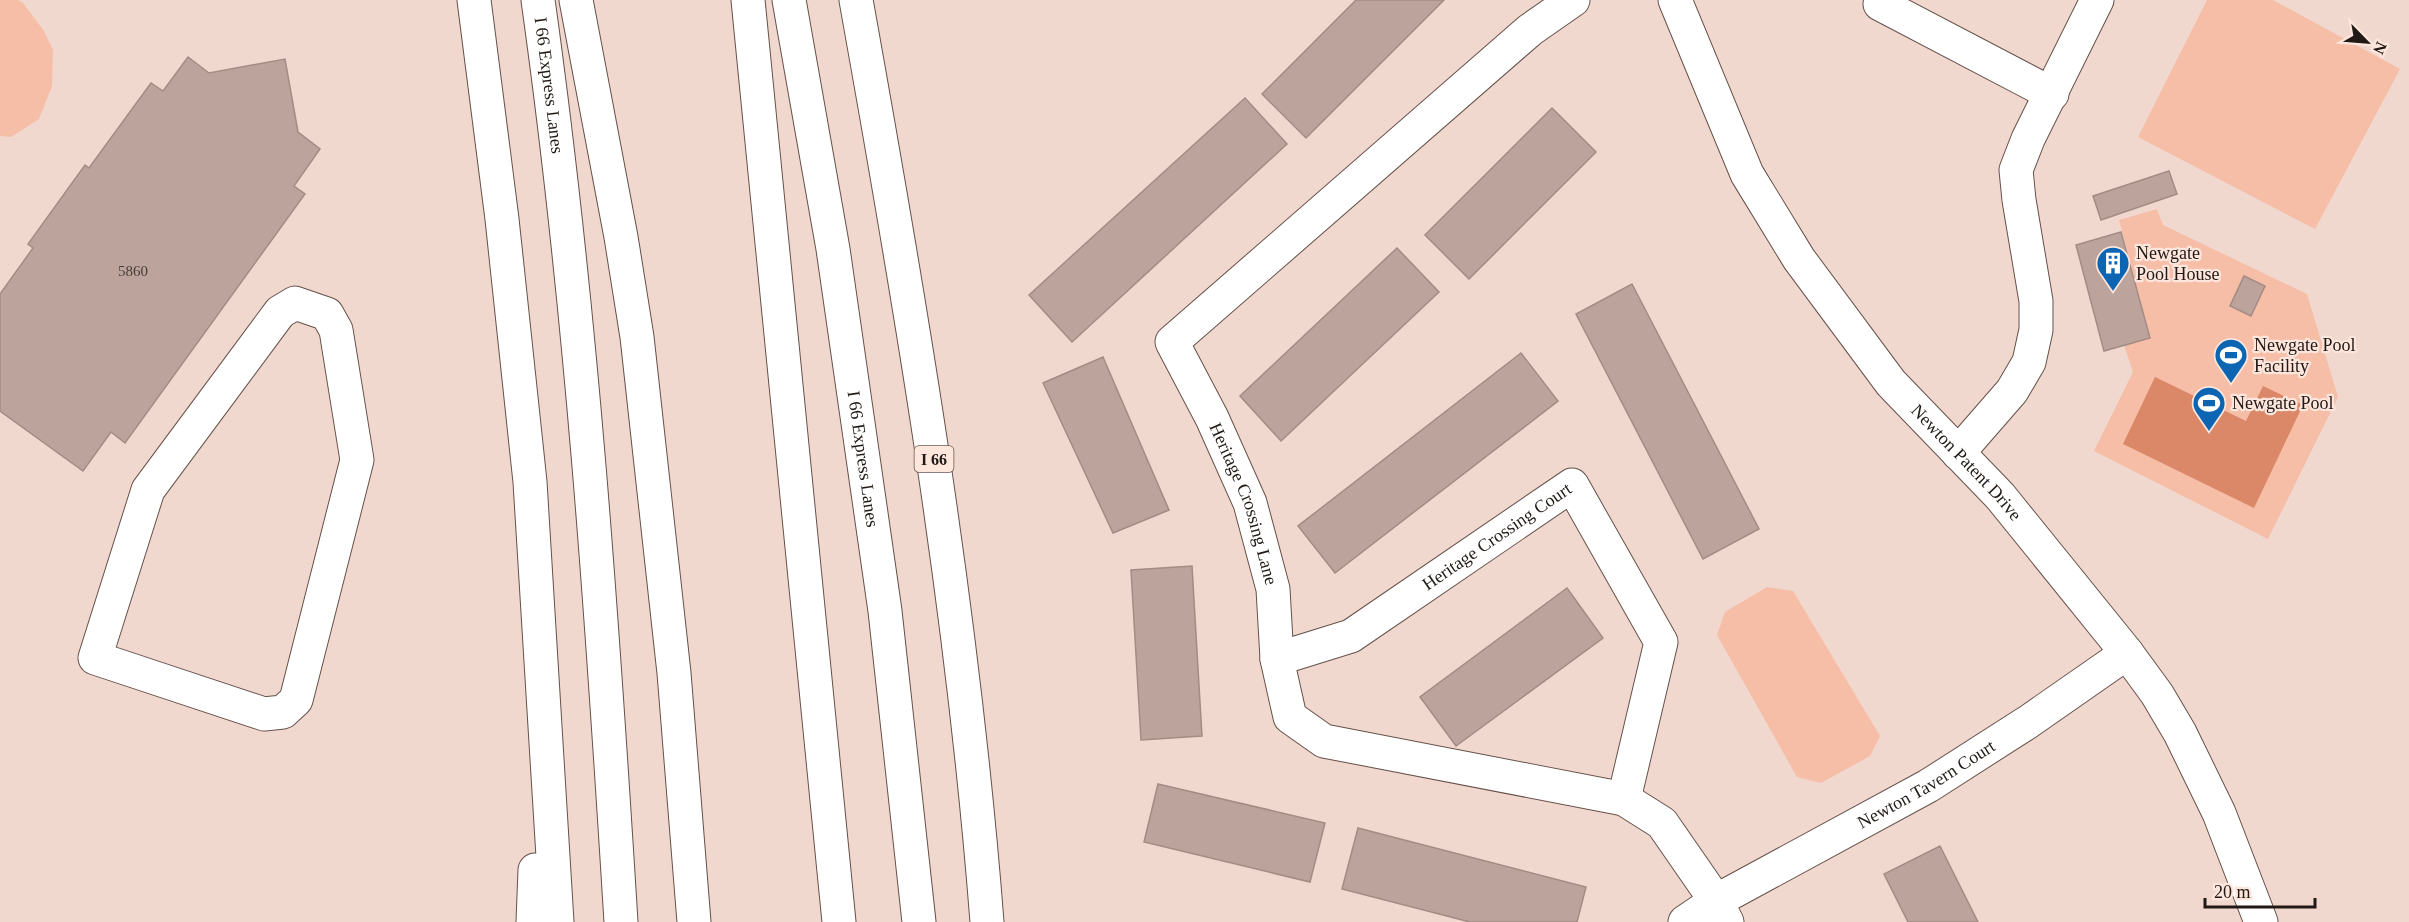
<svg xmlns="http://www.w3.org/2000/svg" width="2409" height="922" font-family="'Times New Roman',serif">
	<rect width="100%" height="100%" fill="#f1d8cf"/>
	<path fill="#f6bda7" d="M0,0H18L23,3L44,31L53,50L52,86L39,119L11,137L0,136Z
		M2207,0H2273L2400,69L2315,229L2138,137Z
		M2157,209L2163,225L2307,294L2338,397L2268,539L2094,451L2133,372L2124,345L2150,338L2119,220Z
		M1767,587L1793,591L1880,736L1870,756L1821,783L1797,777L1717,635L1725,612Z"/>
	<path fill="#da8868" d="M2155,377L2246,421L2263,386L2303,405L2254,508L2123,444Z"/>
	<path fill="#bca49c" stroke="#a28c83" stroke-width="1.5" d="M1356,0H1444L1306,138L1262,94Z
		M188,57L209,73L285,59L298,132L320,149L294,186L305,194L125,443L111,432L83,471L0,411V294L33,248L28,244L85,165L89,168L151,83L163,91Z
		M1245,98L1287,144L1072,342L1029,295Z
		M1552,108L1596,152L1469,279L1425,235Z
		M2169,171L2177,194L2101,220L2093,196Z
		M2121,232L2150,338L2104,351L2076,245Z
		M1397,248L1439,292L1281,441L1240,396Z
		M2244,276L2265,286L2251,316L2230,306Z
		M1632,284L1759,529L1703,559L1576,314Z
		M1521,353L1558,401L1335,573L1298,526Z
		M1103,357L1169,510L1113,533L1043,383Z
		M1192,566L1202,736L1141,740L1131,570Z
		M1567,588L1603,638L1456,746L1420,697Z
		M1158,784L1325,823L1310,882L1144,842Z
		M1358,828L1586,887L1577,922H1470L1342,889Z
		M1940,846L1978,922H1908L1884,874Z"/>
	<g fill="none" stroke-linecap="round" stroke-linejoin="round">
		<defs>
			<g id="minor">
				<path id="s1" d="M1573,0L1530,30L1172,342L1212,418L1250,503L1273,589L1277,659L1290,717L1324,741L1624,799L1662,823L1716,901L1727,922"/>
				<path id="s2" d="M1675,0L1747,174L1799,259L1891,383L2000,496L2127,653L2157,694L2180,733L2219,813L2261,922"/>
				<path d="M1880,4L2052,94"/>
				<path d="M295,303L327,314L336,330L357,460L296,700L283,712L264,714L95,658L148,490L280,312Z"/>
				<path d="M1958,453L2012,391L2029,362L2036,330V301L2019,200L2016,170L2028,139L2097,0"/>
				<path id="s3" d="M1277,659L1351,636L1572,485L1661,642L1624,799"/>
				<path id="s4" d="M1685,922L1716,901L1928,786L2028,722L2127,653"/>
			</g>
			<g id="highway">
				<path d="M474,0L502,219L530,482L557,922"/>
				<path id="s5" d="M538,0C581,306 602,614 621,922"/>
				<path d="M576,0L621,237L637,337L674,673L694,922"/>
				<path d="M748,0L839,922"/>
				<path id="s6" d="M789,0L833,249L885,611L919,922"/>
				<path d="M856,0C911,306 963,612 987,922"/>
				<path d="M533,922L535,870"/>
			</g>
		</defs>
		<use href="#minor" stroke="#655149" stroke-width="35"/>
		<use href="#highway" stroke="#655149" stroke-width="35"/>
		<use href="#minor" stroke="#fff" stroke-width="33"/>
		<use href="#highway" stroke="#fff" stroke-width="33"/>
	</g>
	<defs>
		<symbol id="building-pin" viewBox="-11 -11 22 30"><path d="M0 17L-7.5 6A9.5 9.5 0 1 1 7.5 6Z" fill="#0c65b2" stroke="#fee6dc"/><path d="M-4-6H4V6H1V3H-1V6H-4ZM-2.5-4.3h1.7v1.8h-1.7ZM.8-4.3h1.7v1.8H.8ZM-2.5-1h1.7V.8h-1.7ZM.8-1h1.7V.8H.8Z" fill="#fff"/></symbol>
		<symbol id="stadium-pin" viewBox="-11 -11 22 30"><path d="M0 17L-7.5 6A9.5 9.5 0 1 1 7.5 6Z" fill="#0c65b2" stroke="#fee6dc"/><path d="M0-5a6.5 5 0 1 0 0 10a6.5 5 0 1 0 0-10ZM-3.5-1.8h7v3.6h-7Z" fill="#fff"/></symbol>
	</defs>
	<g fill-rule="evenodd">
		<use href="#building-pin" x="2094" y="244" width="38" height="52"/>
		<use href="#stadium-pin" x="2212" y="336" width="38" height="52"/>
		<use href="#stadium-pin" x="2190" y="384" width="38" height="52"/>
	</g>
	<g text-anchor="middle" stroke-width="4.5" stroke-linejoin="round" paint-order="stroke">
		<g font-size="15" fill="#483c37">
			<text x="133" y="276">5860</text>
		</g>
		<rect fill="#fee6dc" stroke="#635651" stroke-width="1.5" x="914.5" y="446" width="39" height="26" rx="4.5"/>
		<g font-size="16" font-weight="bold" fill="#211915">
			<text x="934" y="465">I 66</text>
		</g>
		<g font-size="18" fill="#211915" stroke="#fee6dc">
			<text dy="6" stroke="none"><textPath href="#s5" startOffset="86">I 66 Express Lanes</textPath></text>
			<text dy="6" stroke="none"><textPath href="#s6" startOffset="465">I 66 Express Lanes</textPath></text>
			<text dy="6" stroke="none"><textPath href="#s2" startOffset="552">Newton Patent Drive</textPath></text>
			<text dy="6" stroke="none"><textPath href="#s1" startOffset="705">Heritage Crossing Lane</textPath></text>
			<text dy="6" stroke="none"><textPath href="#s3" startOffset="254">Heritage Crossing Court</textPath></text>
			<text dy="6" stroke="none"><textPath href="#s4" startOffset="278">Newton Tavern Court</textPath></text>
		</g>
		<g font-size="18" fill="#211915" stroke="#fee6dc" text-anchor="start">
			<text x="2136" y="259">Newgate<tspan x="2136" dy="21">Pool House</tspan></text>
			<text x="2254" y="351">Newgate Pool<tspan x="2254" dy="21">Facility</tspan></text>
			<text x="2232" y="409">Newgate Pool</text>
		</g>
	</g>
	<g transform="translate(2367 42) rotate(115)" stroke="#fee6dc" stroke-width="4.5" paint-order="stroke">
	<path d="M0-4.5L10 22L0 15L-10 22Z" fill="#211915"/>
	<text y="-9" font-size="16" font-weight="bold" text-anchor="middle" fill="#211915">N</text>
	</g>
	<path d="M2205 898v9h110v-9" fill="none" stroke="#211915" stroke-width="3"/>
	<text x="2214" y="898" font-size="18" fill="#211915" stroke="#fee6dc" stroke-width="4.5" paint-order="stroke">20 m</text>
</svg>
